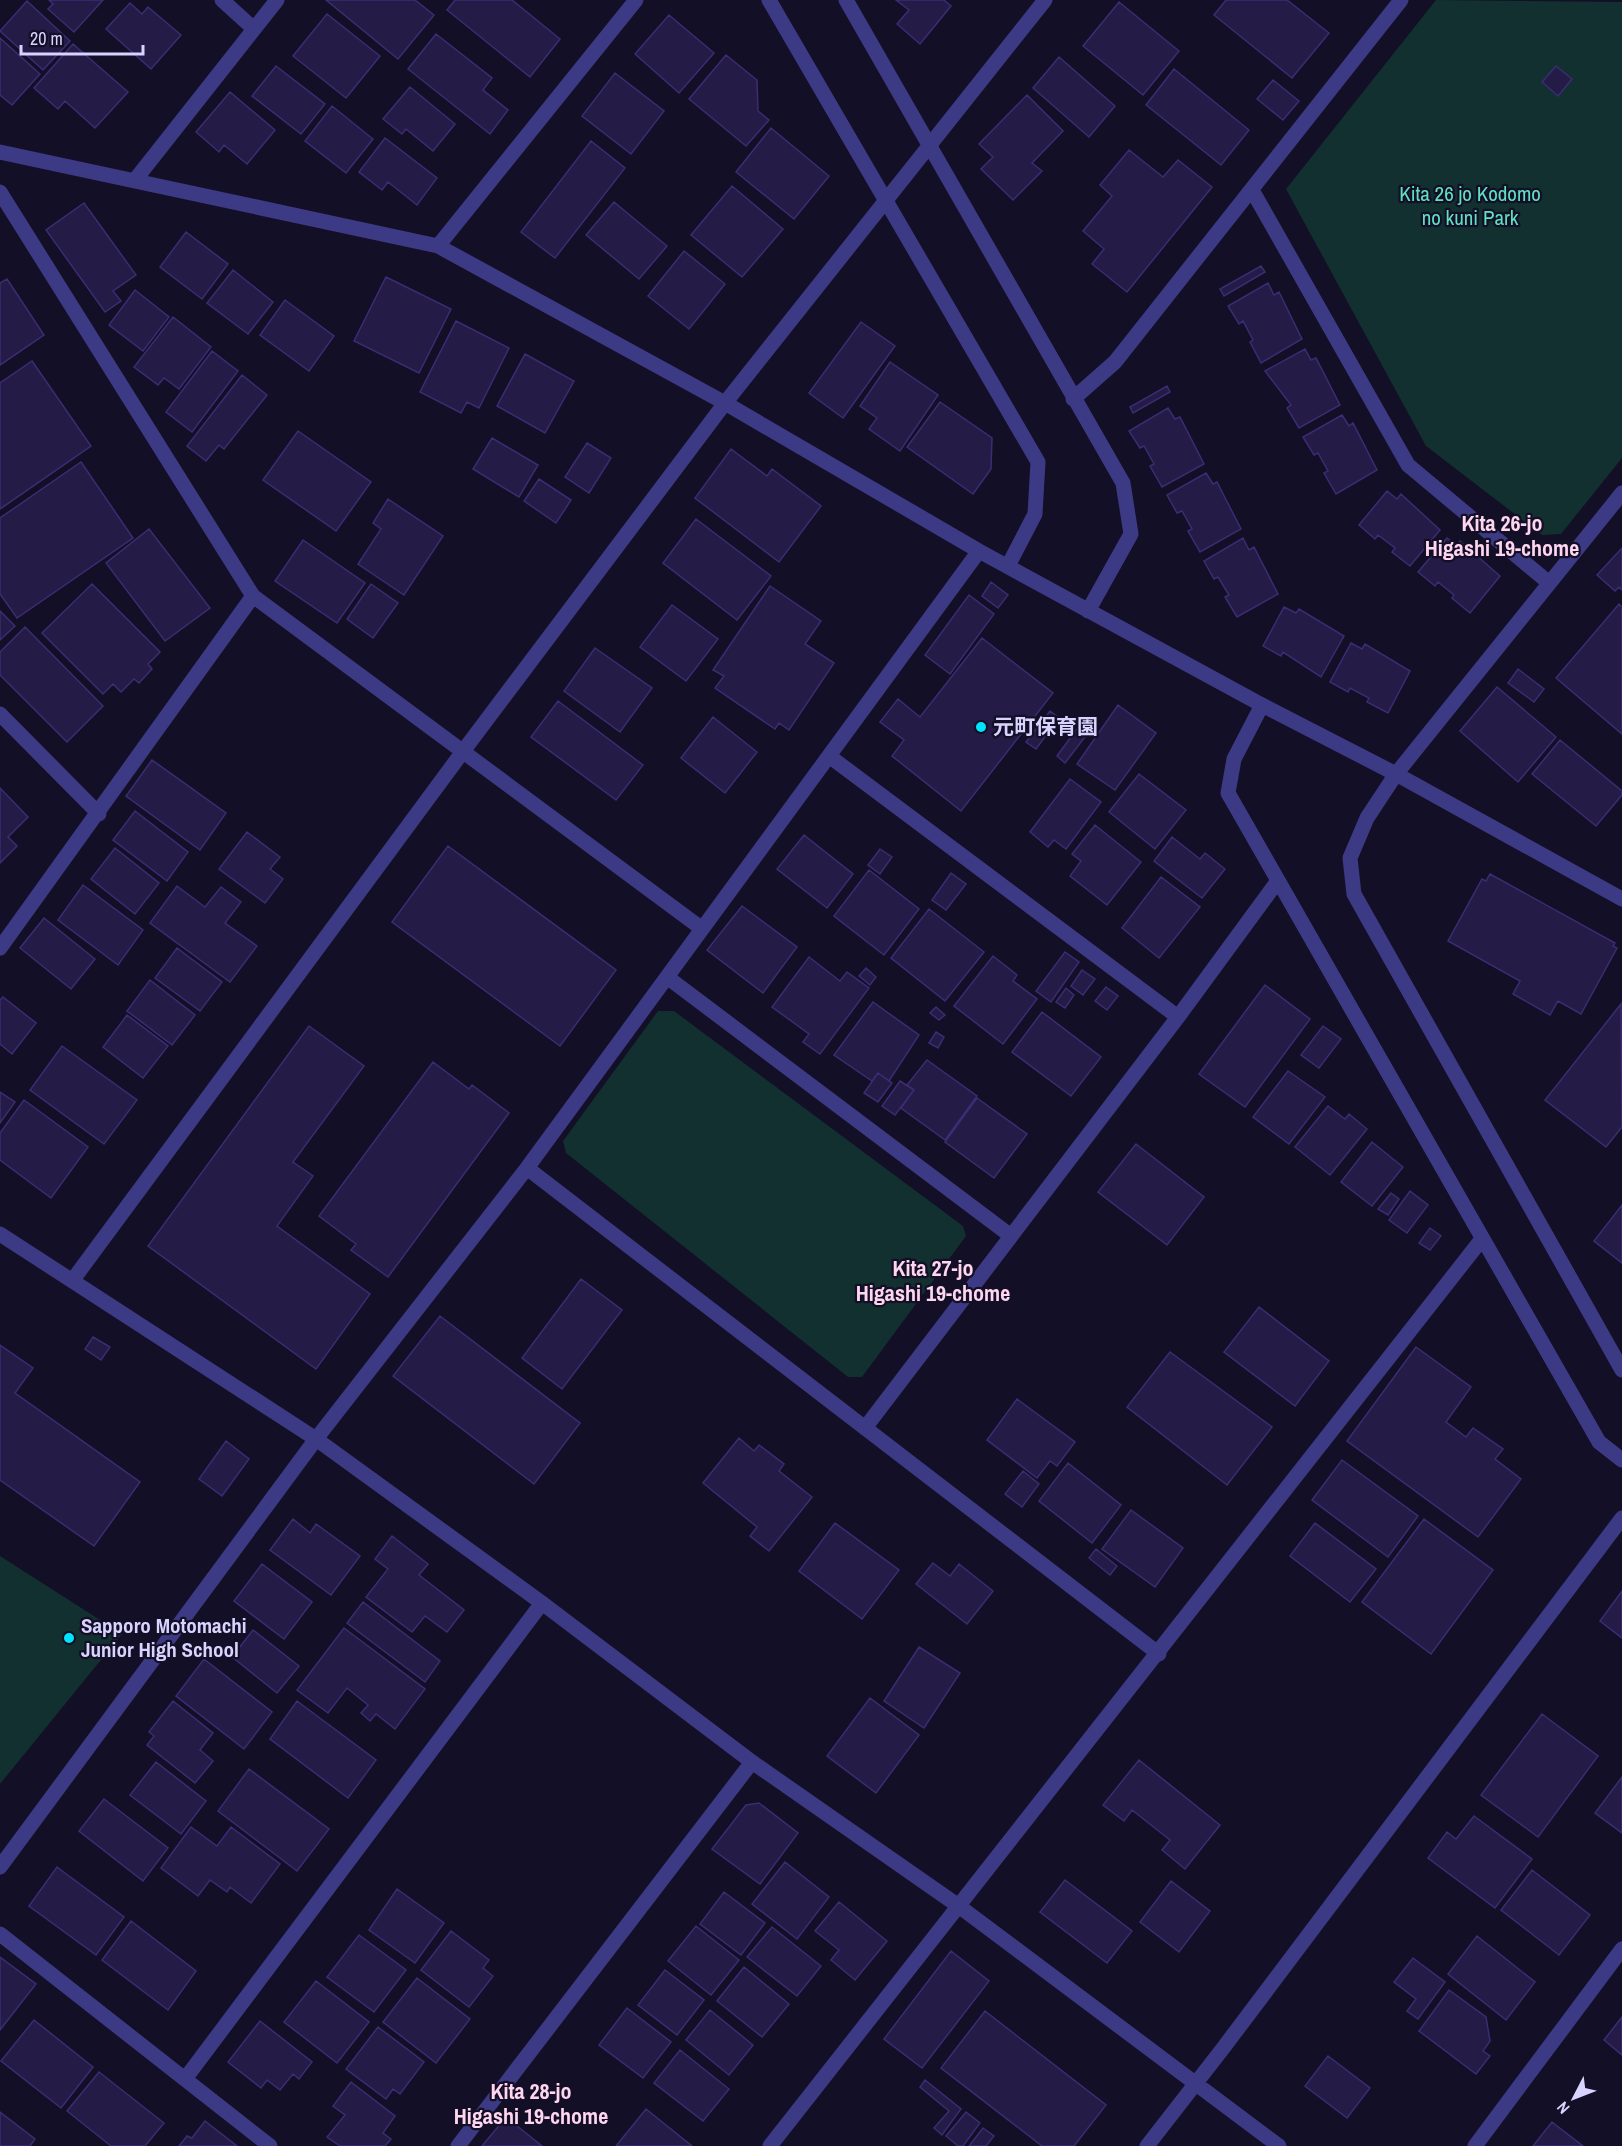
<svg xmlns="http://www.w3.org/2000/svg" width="1622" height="2146" font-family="'Archivo Narrow','Noto Sans JP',sans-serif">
	<rect width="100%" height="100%" fill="#130f26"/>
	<path fill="#12302f" d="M1436,0L1622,2V458L1561,534L1542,535L1426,446L1286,189Z
		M658,1011H674L963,1226L966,1236L862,1377H848L566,1153L563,1141Z
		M0,1556L122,1634L0,1784Z"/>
	<path fill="#241b47" stroke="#3b2d73" stroke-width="1.5" d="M49,0H103L74,32L48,9L53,4Z
		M326,0H415L434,15L398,59Z
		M455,0H512L560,39L530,77L447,10Z
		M896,0H944L951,6L920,44L897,24L909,10Z
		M1226,0H1287L1329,33L1292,78L1214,15Z
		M27,1L70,41L43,70L0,31Z
		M1119,2L1179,51L1143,95L1083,46Z
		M130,3L142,14L148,7L181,35L151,69L106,29Z
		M327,14L380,56L346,98L293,56Z
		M669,15L714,53L679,93L635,54Z
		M436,34L492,78L483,90L508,110L490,134L408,69Z
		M0,38L40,74L12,105L0,95Z
		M73,44L128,92L95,128L65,101L58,109L34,88Z
		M726,55L757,80L758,111L769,120L746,146L689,99Z
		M1059,57L1115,106L1089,137L1033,88Z
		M276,66L325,104L301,134L252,96Z
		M1556,66L1572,79L1558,96L1542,82Z
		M1174,69L1249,130L1221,165L1146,105Z
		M615,73L664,111L631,154L582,116Z
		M1273,80L1299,101L1283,120L1257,99Z
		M410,87L455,124L433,151L406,129L402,134L383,119Z
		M230,92L275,130L247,164L224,145L219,152L196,132Z
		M1027,95L1063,131L1032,163L1042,171L1013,200L981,169L993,157L979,144Z
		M332,106L373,139L346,173L305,141Z
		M771,128L829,176L794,219L736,172Z
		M385,138L437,178L417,205L388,182L382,190L359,172Z
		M591,141L625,168L555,258L521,232Z
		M1129,150L1163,177L1178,160L1212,187L1127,292L1092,264L1104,249L1083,231L1112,196L1100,185Z
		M732,186L783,229L742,277L691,235Z
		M614,202L667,246L639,279L586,235Z
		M84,203L136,275L113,291L121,301L105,312L46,230Z
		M186,232L228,264L202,299L160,267Z
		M684,251L725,284L689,329L648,296Z
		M1261,266L1265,272L1224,296L1220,289Z
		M233,270L273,302L248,334L207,303Z
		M386,277L451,309L419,373L354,341Z
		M7,279L44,335L0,365V283Z
		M1268,283L1274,295L1279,292L1302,339L1261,363L1250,342L1253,340L1243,321L1239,324L1228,306Z
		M135,290L169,317L143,351L109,325Z
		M285,300L334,336L309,371L260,335Z
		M173,317L211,347L179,389L164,378L158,385L134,367Z
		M456,321L509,348L479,408L467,402L461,413L420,392Z
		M861,322L895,346L843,418L809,393Z
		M1305,349L1311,360L1316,358L1340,405L1299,428L1287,408L1291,405L1265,371Z
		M212,351L238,371L192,432L166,412Z
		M525,354L574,381L545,433L497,406Z
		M32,361L91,446L0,509V383Z
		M890,362L938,395L900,451L869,429L877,418L860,406Z
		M242,375L267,395L224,449L219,445L206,461L187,446Z
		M1167,386L1170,392L1133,413L1130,407Z
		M940,402L992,438L991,469L973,494L907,447Z
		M1168,408L1175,419L1180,417L1204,464L1162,487L1150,466L1154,464L1144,446L1140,448L1129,431Z
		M1342,415L1349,426L1353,423L1377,470L1336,494L1324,473L1328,471L1318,453L1314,455L1303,437Z
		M298,431L371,482L336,531L263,480Z
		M492,438L538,465L519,497L473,469Z
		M587,443L611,458L589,493L565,477Z
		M731,449L767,476L772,469L821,506L779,562L695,498Z
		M81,462L133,538L17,618L0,594V518Z
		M1206,473L1213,484L1217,482L1241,529L1200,552L1188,531L1192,529L1182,511L1177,513L1167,495Z
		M539,479L571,500L556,523L524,501Z
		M1387,491L1397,499L1401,494L1440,530L1410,566L1392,552L1395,548L1378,535L1375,539L1359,525Z
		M388,499L443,536L404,595L358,564L381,529L373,523Z
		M696,519L771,576L737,620L663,563Z
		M149,529L210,608L165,641L106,563Z
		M1243,538L1249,550L1254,547L1278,594L1237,617L1225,597L1229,595L1218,577L1214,579L1204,561Z
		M1447,538L1457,545L1460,541L1500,576L1470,613L1452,598L1454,595L1438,582L1435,586L1418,572Z
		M303,540L365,583L337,623L275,581Z
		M1622,548V590L1619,587L1615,591L1597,575Z
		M991,582L1008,595L998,608L982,596Z
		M92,584L160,652L148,664L152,669L139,683L134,679L121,692L113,684L103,694L42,633Z
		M371,584L398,603L373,638L347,619Z
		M770,586L821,621L805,644L834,663L789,730L779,723L775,729L715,688L724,676L713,670Z
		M969,595L994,614L950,674L925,655Z
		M1619,604L1622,607V734L1556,678Z
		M672,605L718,639L686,681L640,647Z
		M1284,607L1296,613L1299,609L1344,636L1321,677L1283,652L1281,656L1263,646Z
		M0,611L15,626L0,640Z
		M25,627L103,706L67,742L0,675V652Z
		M982,638L1053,693L961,811L892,756L904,740L880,722L898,699L920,717Z
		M1351,643L1362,649L1365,644L1410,671L1388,713L1367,702L1369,698L1350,688L1348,692L1330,682Z
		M595,648L652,688L620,732L564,691Z
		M1518,669L1544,689L1534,702L1508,683Z
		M1497,687L1556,737L1518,782L1460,731Z
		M558,701L643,765L616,800L531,737Z
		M1118,705L1156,733L1115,790L1077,764Z
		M1050,711L1059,718L1036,749L1026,742Z
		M713,717L757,752L725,793L681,758Z
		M1079,726L1088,733L1065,763L1057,756Z
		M1560,740L1622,791V795L1596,826L1532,774Z
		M152,760L226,813L200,850L126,796Z
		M1139,774L1186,810L1155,849L1109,812Z
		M1070,779L1101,802L1066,849L1054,840L1048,847L1030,832Z
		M0,788L28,817L8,837L17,846L0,863Z
		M135,811L188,852L167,881L113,840Z
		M1095,825L1141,862L1107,905L1070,876L1081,861L1072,854Z
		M247,832L280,857L270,869L283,879L265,903L219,869Z
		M804,835L853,874L827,908L777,869Z
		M1172,837L1200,859L1205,853L1225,869L1202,898L1154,861Z
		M448,846L616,970L560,1046L392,922Z
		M115,848L159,883L135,914L91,879Z
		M880,849L892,857L880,874L868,865Z
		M869,870L919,909L884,955L834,916Z
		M951,873L966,884L946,910L932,900Z
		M1490,874L1615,943L1613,946L1617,948L1581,1014L1558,1001L1550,1015L1513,994L1520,981L1448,941L1482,879L1486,881Z
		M1161,877L1200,907L1159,958L1122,928Z
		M83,885L143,930L118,965L58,920Z
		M177,886L205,907L221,887L241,902L225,923L257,946L230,982L150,923Z
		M742,906L797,947L763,993L707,950Z
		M929,909L984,952L945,1001L891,958Z
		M44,918L95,959L71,989L20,948Z
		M177,948L222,982L200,1011L155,978Z
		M1065,952L1079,962L1051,1002L1036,991Z
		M993,956L1017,975L1013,981L1037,999L1003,1044L954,1006Z
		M809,957L840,981L847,972L869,988L820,1054L803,1042L809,1034L772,1007Z
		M866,968L876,977L870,985L859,976Z
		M1082,970L1095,979L1083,995L1071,986Z
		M150,980L195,1015L172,1045L127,1011Z
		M1265,985L1310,1019L1245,1107L1199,1074Z
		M1106,987L1118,996L1107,1010L1095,1001Z
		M1066,988L1074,995L1065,1008L1056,1002Z
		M3,997L36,1023L12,1054L0,1044V1000Z
		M873,1002L919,1035L889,1081L878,1073L872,1081L834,1055Z
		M1621,1004L1622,1127L1606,1147L1545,1100Z
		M936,1007L945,1015L939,1020L930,1013Z
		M1042,1012L1101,1057L1071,1096L1012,1052Z
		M127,1015L168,1046L143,1078L103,1047Z
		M309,1026L364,1066L293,1162L313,1176L277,1226L370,1294L316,1369L148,1246Z
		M1323,1026L1341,1039L1319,1068L1301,1055Z
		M936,1032L944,1037L938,1048L929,1043Z
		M62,1046L137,1100L104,1144L30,1090Z
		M927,1060L977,1096L945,1140L901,1108L914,1090L907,1085Z
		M433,1062L469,1089L472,1085L509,1113L388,1277L351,1250L356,1244L319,1216Z
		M1288,1071L1325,1097L1289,1144L1253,1117Z
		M878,1073L892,1083L878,1102L864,1093Z
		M900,1081L914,1090L895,1115L882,1106Z
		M0,1092L15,1102L0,1123Z
		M977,1098L1027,1134L994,1178L945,1142Z
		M24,1100L88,1147L51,1198L0,1160V1133Z
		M1328,1106L1345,1119L1349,1114L1367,1129L1330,1175L1295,1147Z
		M1372,1142L1403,1167L1372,1206L1341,1182Z
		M1136,1144L1204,1197L1167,1245L1098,1192Z
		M1410,1191L1428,1205L1407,1233L1389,1220Z
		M1391,1193L1399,1199L1388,1215L1378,1209Z
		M1622,1205V1263L1594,1241Z
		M1430,1228L1441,1236L1430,1250L1419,1243Z
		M581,1279L622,1310L562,1389L522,1358Z
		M1259,1307L1329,1361L1295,1406L1224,1352Z
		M440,1316L580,1423L534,1484L393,1376Z
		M93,1337L110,1347L101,1360L85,1349Z
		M0,1345L33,1368L15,1393L140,1482L94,1546L0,1480Z
		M1416,1347L1471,1387L1446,1422L1466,1437L1473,1428L1503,1449L1495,1459L1521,1479L1478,1537L1347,1441Z
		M1170,1352L1272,1427L1227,1485L1127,1407Z
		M1017,1399L1075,1442L1057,1466L1050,1461L1037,1478L987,1440Z
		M739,1438L754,1451L759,1445L784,1464L779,1471L812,1497L769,1551L750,1536L757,1527L703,1483Z
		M226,1441L249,1459L222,1496L199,1479Z
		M1342,1460L1418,1516L1388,1557L1312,1500Z
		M1068,1463L1121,1505L1092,1543L1039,1501Z
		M1023,1471L1039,1484L1022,1507L1005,1494Z
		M1131,1510L1183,1548L1155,1587L1102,1549Z
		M293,1519L310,1533L316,1524L360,1556L331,1595L270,1550Z
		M1424,1519L1493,1570L1431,1654L1362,1602Z
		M835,1523L899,1570L862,1619L799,1571Z
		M1315,1523L1376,1569L1350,1602L1290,1556Z
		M392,1536L428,1564L419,1575L464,1610L447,1632L425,1616L412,1632L366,1597L388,1569L375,1559Z
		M1096,1549L1117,1566L1110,1575L1089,1558Z
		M933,1563L950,1576L959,1564L993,1591L967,1624L916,1584Z
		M262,1564L312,1602L284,1639L234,1601Z
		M1622,1591V1638L1600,1621Z
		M363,1602L440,1661L425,1682L347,1623Z
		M344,1628L425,1689L395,1729L376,1714L370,1721L361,1713L368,1705L347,1688L328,1713L297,1690Z
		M253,1630L299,1666L277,1693L232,1657Z
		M919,1647L960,1673L924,1728L884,1701Z
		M204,1659L272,1712L244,1749L176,1696Z
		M870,1698L919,1735L876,1793L827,1756Z
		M173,1701L213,1733L200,1750L213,1761L195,1783L147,1745L154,1736L149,1732Z
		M297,1701L376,1760L348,1798L270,1739Z
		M1542,1714L1598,1756L1538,1837L1481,1795Z
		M1139,1760L1220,1825L1185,1869L1162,1850L1170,1840L1132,1810L1124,1821L1103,1805Z
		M156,1762L206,1801L181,1834L130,1795Z
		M249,1769L329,1829L297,1871L218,1811Z
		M1622,1777V1833L1595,1813Z
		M104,1799L168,1848L143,1881L79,1831Z
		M759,1803L798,1833L760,1884L712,1849L746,1805Z
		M1474,1816L1532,1859L1495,1908L1428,1858L1447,1832L1456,1839Z
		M191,1827L217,1846L231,1827L280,1864L251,1903L230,1887L227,1892L210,1880L198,1896L161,1868Z
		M785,1862L829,1897L797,1939L752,1904Z
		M57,1867L124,1917L96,1955L29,1906Z
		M1532,1870L1590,1915L1559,1955L1501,1910Z
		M1065,1880L1132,1931L1107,1963L1040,1912Z
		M1171,1881L1210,1911L1179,1952L1140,1922Z
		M397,1889L444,1923L415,1963L369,1930Z
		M724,1892L765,1923L741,1955L700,1924Z
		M839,1902L887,1941L855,1980L831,1960L839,1950L815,1931Z
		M131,1921L196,1971L168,2010L102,1960Z
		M696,1926L739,1960L711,1995L668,1961Z
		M772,1927L821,1966L797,1996L747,1957Z
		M451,1931L489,1960L483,1968L493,1976L469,2007L421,1970Z
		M359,1935L406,1970L374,2012L327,1977Z
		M1477,1936L1535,1982L1506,2020L1448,1974Z
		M951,1951L989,1981L922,2068L884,2039Z
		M0,1957L36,1984L0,2030Z
		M1413,1958L1445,1982L1418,2019L1407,2011L1416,1999L1394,1982Z
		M744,1967L789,2004L762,2037L717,2001Z
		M665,1970L704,2000L677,2035L638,2005Z
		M417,1978L470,2019L436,2063L383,2022Z
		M316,1981L369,2022L337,2063L284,2022Z
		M1449,1990L1486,2017L1490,2041L1483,2051L1490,2056L1476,2074L1419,2031Z
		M627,2008L671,2042L643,2078L599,2045Z
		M710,2010L753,2045L729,2075L686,2040Z
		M985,2011L1106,2105L1074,2146H1042L941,2068Z
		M1622,2017V2055L1604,2040Z
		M34,2020L93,2067L61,2108L1,2061Z
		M260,2021L312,2062L299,2079L293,2074L280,2090L267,2080L261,2088L228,2062Z
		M378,2027L424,2062L400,2094L393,2089L386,2099L346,2069Z
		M680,2050L729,2089L703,2121L654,2083Z
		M1328,2056L1370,2088L1347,2118L1305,2086Z
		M99,2072L164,2123L145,2146H111L67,2111Z
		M925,2080L961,2109L942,2135L934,2128L949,2111L920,2087Z
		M351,2082L395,2116L383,2133L391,2139L385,2146H340L327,2137L345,2115L333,2106Z
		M646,2109L692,2146H616Z
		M0,2112L35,2139L30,2146H0Z
		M966,2112L980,2123L963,2146H958L946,2136Z
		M506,2117L542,2146H482Z
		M205,2121L237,2146H179L187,2136L192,2138Z
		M1552,2122L1583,2146H1533Z
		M983,2128L994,2136L986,2146H969Z"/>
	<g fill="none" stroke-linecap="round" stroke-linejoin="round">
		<path stroke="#3d3a85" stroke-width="15" d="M222,0L254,29
			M769,0L1038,462L1035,514L1008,566
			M846,0L1123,483L1131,534L1088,611
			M0,152L438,246L725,403L979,551L1262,705L1396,774L1622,899
			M135,180L277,0
			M1252,190L1408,465L1548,582
			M0,192L253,596L0,948
			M438,246L636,0
			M1073,399L1115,362L1401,0
			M1622,493L1396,774L1367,818L1350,858L1354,894L1622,1370
			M253,596L701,928
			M1262,705L1234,759L1228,793L1599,1442L1622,1460
			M0,714L99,814
			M829,756L1178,1017
			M667,977L1011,1236
			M527,1168L1159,1654
			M0,1234L316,1439L542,1603L752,1762L960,1907L1279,2146
			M72,1281L464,750L725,403L1045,0
			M865,1428L1178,1017L1277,882
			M0,1867L316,1439L527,1168L979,551
			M0,1934L270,2146
			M185,2079L542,1603
			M458,2146L752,1762
			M770,2146L1482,1239
			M1147,2146L1224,2047L1622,1518
			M1475,2146L1622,1949"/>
	</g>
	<g fill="#00e5ff" stroke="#130f26" stroke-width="2">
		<circle cx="981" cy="727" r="6"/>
		<circle cx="69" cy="1638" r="6"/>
	</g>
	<g text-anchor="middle" stroke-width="4.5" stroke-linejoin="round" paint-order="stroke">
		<g font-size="21" fill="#5fe0c0" stroke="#130f26">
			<text x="1470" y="201">Kita 26 jo Kodomo<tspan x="1470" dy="24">no kuni Park</tspan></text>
		</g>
		<g font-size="21" font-weight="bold" fill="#d9d4ff" stroke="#130f26" text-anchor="start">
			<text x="993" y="734">元町保育園</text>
			<text x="81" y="1633">Sapporo Motomachi<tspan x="81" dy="24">Junior High School</tspan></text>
		</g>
		<g font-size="22" font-weight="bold" fill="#ffd6f0" stroke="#130f26">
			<text x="1502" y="531">Kita 26-jo<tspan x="1502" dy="25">Higashi 19-chome</tspan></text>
			<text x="933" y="1276">Kita 27-jo<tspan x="933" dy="25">Higashi 19-chome</tspan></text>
			<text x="531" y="2099">Kita 28-jo<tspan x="531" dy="25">Higashi 19-chome</tspan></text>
		</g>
	</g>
	<g transform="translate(1574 2098) rotate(228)" stroke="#130f26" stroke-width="4.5" paint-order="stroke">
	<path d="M0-4.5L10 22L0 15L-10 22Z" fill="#d9d4ff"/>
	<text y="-9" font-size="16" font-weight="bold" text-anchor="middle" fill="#d9d4ff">N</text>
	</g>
	<path d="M21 45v9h122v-9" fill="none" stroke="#d9d4ff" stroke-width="3"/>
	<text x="30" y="45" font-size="18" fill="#d9d4ff" stroke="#130f26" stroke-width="4.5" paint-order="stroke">20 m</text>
</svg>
